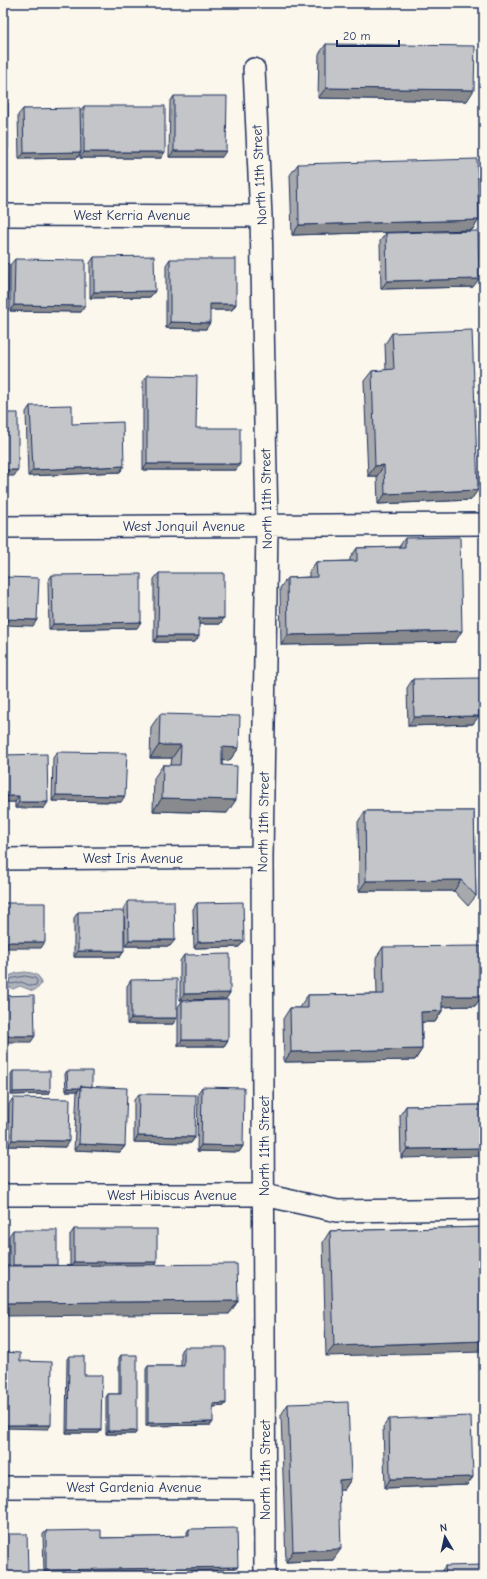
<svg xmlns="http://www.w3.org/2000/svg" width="487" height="1579" font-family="'Comic Neue',sans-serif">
	<rect width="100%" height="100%" fill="#fbf7ec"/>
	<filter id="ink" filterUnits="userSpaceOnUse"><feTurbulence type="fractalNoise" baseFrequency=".025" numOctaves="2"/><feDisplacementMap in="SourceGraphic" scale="8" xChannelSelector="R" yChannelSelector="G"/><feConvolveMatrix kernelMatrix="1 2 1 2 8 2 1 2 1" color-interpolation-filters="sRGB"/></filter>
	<g filter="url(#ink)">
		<path fill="#afb3bb" stroke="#747e96" d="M25,972C33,973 41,974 41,984L38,988L33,991L20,986L13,989L7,986L5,980L6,977L17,973Z"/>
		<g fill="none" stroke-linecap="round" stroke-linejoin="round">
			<path stroke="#566483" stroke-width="1" d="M25,976L35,978L37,981L36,985L31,986L21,982L12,984L9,983L11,979Z"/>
			<defs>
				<path id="minor" d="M254,69L261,216L267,526L262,857L265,1576
					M3,215L261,216
					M3,527L484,524
					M3,859L262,857
					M3,1195H264L337,1211L484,1209
					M3,1487L265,1488"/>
			</defs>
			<use href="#minor" stroke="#1b2f5e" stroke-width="24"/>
			<use href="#minor" stroke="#fbf7ec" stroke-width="21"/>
		</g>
		<path fill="#a8a9ad" stroke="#1b2f5e" d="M326,44L467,101L318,98L319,54Z
			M174,96L222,157H169L170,102Z
			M84,106L161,158H80V154L77,158L19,159L18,115L23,109L80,112Z
			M298,164L479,220L472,230L292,235L290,175Z
			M386,233L473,287L381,289L380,241Z
			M94,257L155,291L150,297L90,298V263Z
			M15,259L81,312L10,311V265Z
			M170,259L236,304L232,310H210L206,329L166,328V265Z
			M392,333L471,500L378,504L377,476H368L364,381L372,371L386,370L385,344Z
			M147,375L196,428L236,470H143V381Z
			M30,406L72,424L124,466L120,472L28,476L26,412Z
			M405,538L455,642L281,645L280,588L287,578L309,577V572L316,562L350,561V558L357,548L399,547Z
			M159,573L224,618L220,624H199L195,642H154V579Z
			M52,575L137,628L49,630L48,581Z
			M413,679L479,713L473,724L408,726L407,688Z
			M160,714L239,748L229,761L222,760V765L227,813L153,811L154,778L163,765H171L172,758H150L151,727Z
			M57,752L121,802L52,801L53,758Z
			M3,755L48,802L44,808H15V802H3Z
			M365,811H474L476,896L468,906L454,891H359L358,822Z
			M128,901L170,946H125L124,907Z
			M197,903L244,941L239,947L194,948L193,909Z
			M78,912L124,951L120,957H74V918Z
			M383,947L482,996L475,1006L442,1007V1011L435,1022H422V1049L415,1060L284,1062L283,1019L290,1008H300V1006L308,995L377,994L376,958Z
			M184,955L226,999L180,1000V961Z
			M131,980L173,1024H127V986Z
			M182,1001L228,1040L224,1046H178V1007Z
			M13,1071L50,1091L48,1094L11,1095V1074Z
			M67,1071L92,1087L125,1146L120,1152L74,1150L77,1092L78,1091H66L65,1074Z
			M202,1087L243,1146L239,1152L197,1151L198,1093Z
			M139,1094L195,1137L191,1143L134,1142V1100Z
			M13,1098L65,1147L8,1146L9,1104Z
			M484,1105L401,1158L400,1115L406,1106Z
			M484,1227L326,1356L323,1242L330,1231Z
			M74,1229L157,1262L155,1265L238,1301L229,1314L9,1266V1236L13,1230L56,1266H70V1235Z
			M184,1347L226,1403L224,1406L213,1407L211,1425L146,1426V1369L148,1366H181V1350Z
			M121,1355L137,1431L135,1434H106V1397L108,1394H119V1358Z
			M69,1356L84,1375L101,1430L99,1433H66L67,1359Z
			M288,1404L351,1479L344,1490H339L333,1560L286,1562L281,1415Z
			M389,1419L473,1477L467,1485L385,1488L383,1427Z
			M189,1529L235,1570L119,1572V1576H44L46,1573H44L43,1534L46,1531L101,1538L187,1536V1532Z
			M445,1566L484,1576H438Z"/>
		<path fill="#888a8d" stroke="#1b2f5e" d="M326,88L474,90L467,101L318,98Z
			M3,149H8L4,155H3Z
			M174,151H226L222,157H169Z
			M81,152L77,158L19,159L24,153Z
			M84,152H165L161,158H80Z
			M479,220L472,230L292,235L299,225Z
			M479,279L473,287L381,289L387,281Z
			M155,291L150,297L90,298L94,292Z
			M210,304H236L232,310H206Z
			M14,305L85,306L81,312L10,311Z
			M3,309H8L4,315H3Z
			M170,322L210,323L206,329L166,328Z
			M147,464H240L236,470H143Z
			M384,465L377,476H368L375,466Z
			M124,466L120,472L28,476L33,470Z
			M3,470H18L14,476H3Z
			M478,490L471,500L378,504L385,494Z
			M199,618H224L220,624H195Z
			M3,619L37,620L33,626L3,625Z
			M141,622L137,628L49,630L53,624Z
			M462,631L455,642L281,645L288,635Z
			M158,636H199L195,642H154Z
			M479,704H484V712L473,713Z
			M479,716L473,724L408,726L414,717Z
			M159,745H181L172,758H150Z
			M222,747L239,748L229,761L213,760Z
			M56,795L125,796L121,802L52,801Z
			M3,796H19L15,802H3Z
			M162,798L236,800L227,813L153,811Z
			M19,802H48L44,808H15Z
			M461,880L454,891H359L366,881Z
			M129,940H175L170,946H125Z
			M244,941L239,947L194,948L198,942Z
			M3,942H45L41,948H3Z
			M78,951H124L120,957H74Z
			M230,993L226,999L180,1000L184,994Z
			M442,996H482L475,1006L434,1007Z
			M442,1011L435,1022H414L421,1012Z
			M131,1018H177L173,1024H127Z
			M3,1036H35L31,1042H3Z
			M182,1040H228L224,1046H178Z
			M422,1049L415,1060L284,1062L291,1052Z
			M68,1088H80L78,1091H66Z
			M50,1091L48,1094L11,1095L13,1092Z
			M138,1136L195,1137L191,1143L134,1142Z
			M12,1140L69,1141L65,1147L8,1146Z
			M79,1144L125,1146L120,1152L74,1150Z
			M201,1145L243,1146L239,1152L197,1151Z
			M484,1148V1156L401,1158L407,1149Z
			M74,1262H157L153,1268H70Z
			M13,1265H57L52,1271H9Z
			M238,1301L229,1314L3,1316V1303Z
			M484,1341V1352L326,1356L334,1346Z
			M226,1403L224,1406L211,1407L213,1404Z
			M213,1422L211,1425L146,1426L148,1423Z
			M3,1425H51L48,1429L3,1428Z
			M68,1430H101L99,1433H66Z
			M108,1431H137L135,1434H106Z
			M473,1477L467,1485L385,1488L390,1479Z
			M351,1479L344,1490H331L339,1480Z
			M341,1549L333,1560L286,1562L293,1551Z
			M238,1567L235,1570L44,1573L46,1570Z
			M3,1573H28L26,1576H3Z"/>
		<path fill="#c3c5c9" stroke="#1b2f5e" d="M326,44L475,46L474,90L326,88Z
			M174,96H227L226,151H174Z
			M3,103H8V149H3Z
			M84,106H165V152H84Z
			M80,108L81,152L24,153L23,109Z
			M477,159L479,220L299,225L298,164Z
			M478,231L479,279L387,281L386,233Z
			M154,256L155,291L94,292V257Z
			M15,259L85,260V306L14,305Z
			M170,259H236V304H210V323L170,322Z
			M3,263L9,264L8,309H3Z
			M472,330L478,490L385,494L384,465L375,466L372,371L394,369L392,333Z
			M147,375L197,376L196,428H240V464H147Z
			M72,405V424L123,422L124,466L33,470L30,406Z
			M3,413H18V470H3Z
			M460,537L462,631L288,635L287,578L317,577L316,562L357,561V548L405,547V538Z
			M159,573H224V618H199V636H158Z
			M141,574V622L53,624L52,575Z
			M3,577L39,578L37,620L3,619Z
			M484,678V704H479V716L414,717L413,679Z
			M160,714L240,716L239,748L222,747V765L237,766L236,800L162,798L163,765H180L181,745H159Z
			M57,752L127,753L125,796L56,795Z
			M47,754L48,802H19V796H3V755Z
			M365,811H474L476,896L461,880L366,881Z
			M128,901H174L175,940H129Z
			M243,902L244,941L198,942L197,903Z
			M3,903H45V942H3Z
			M124,911V951H78V912Z
			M481,946L482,996H442V1011L421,1012L422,1049L291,1052L290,1008H308V995L384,994L383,947Z
			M230,954V993L184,994V955Z
			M177,979V1018H131V980Z
			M34,995L35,1036H3V996Z
			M228,1000V1040H182V1001Z
			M3,1071H4V1088H3Z
			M13,1071H50V1091L13,1092Z
			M67,1071H92V1087L81,1086L80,1088H68Z
			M81,1086L127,1088L125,1146L79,1144Z
			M202,1087L244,1088L243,1146L201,1145Z
			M3,1088H6L4,1146H3Z
			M139,1094L196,1095L195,1137L138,1136Z
			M13,1098L70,1099L69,1141L12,1140Z
			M484,1105V1148L407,1149L406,1106Z
			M484,1227V1341L334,1346L330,1231Z
			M74,1229H157V1262H74Z
			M13,1230H57V1265H13Z
			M237,1264L238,1301L3,1303V1266Z
			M184,1347H226V1403L213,1404V1422L148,1423V1366H184Z
			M3,1352L20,1353V1361L52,1362L51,1425H3Z
			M121,1355H137V1431H108V1394H121Z
			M69,1356H84V1375H102L101,1430H68Z
			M348,1402L351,1479L339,1480L341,1549L293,1551L288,1404Z
			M471,1416L473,1477L390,1479L389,1419Z
			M237,1528L238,1567L46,1570V1531L101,1530V1538L189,1536V1529Z
			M3,1534H27L28,1573H3Z
			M484,1565V1576H446L445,1566Z
			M119,1572V1576H46V1573Z
			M233,1573V1576H170V1574Z"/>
	</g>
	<g text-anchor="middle" stroke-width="3" stroke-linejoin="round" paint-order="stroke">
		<g font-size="14" fill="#1b2f5e" stroke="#fbf7ec">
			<text transform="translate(259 175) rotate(-93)" y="5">North 11th Street</text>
			<text x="132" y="220">West Kerria Avenue</text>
			<text transform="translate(266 499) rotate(-91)" y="5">North 11th Street</text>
			<text x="184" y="531">West Jonquil Avenue</text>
			<text transform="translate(263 822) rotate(-89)" y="5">North 11th Street</text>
			<text x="133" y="863">West Iris Avenue</text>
			<text transform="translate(264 1146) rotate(-90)" y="5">North 11th Street</text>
			<text x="172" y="1200">West Hibiscus Avenue</text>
			<text transform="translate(265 1470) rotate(-90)" y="5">North 11th Street</text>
			<text x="134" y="1492">West Gardenia Avenue</text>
		</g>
	</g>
	<rect width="487" height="1579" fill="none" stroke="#fbf7ec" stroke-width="16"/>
	<rect x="8" y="8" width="471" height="1563" fill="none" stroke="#1b2f5e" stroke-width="1.5" filter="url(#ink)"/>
	<g transform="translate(445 1537) rotate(351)" stroke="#fbf7ec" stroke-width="3" paint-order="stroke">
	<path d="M0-3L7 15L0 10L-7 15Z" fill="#1b2f5e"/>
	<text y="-6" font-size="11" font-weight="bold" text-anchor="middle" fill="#1b2f5e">N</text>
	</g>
	<path d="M337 40v6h62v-6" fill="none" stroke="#1b2f5e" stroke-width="2"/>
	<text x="343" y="40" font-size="12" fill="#1b2f5e" stroke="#fbf7ec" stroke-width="3" paint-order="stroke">20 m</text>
</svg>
